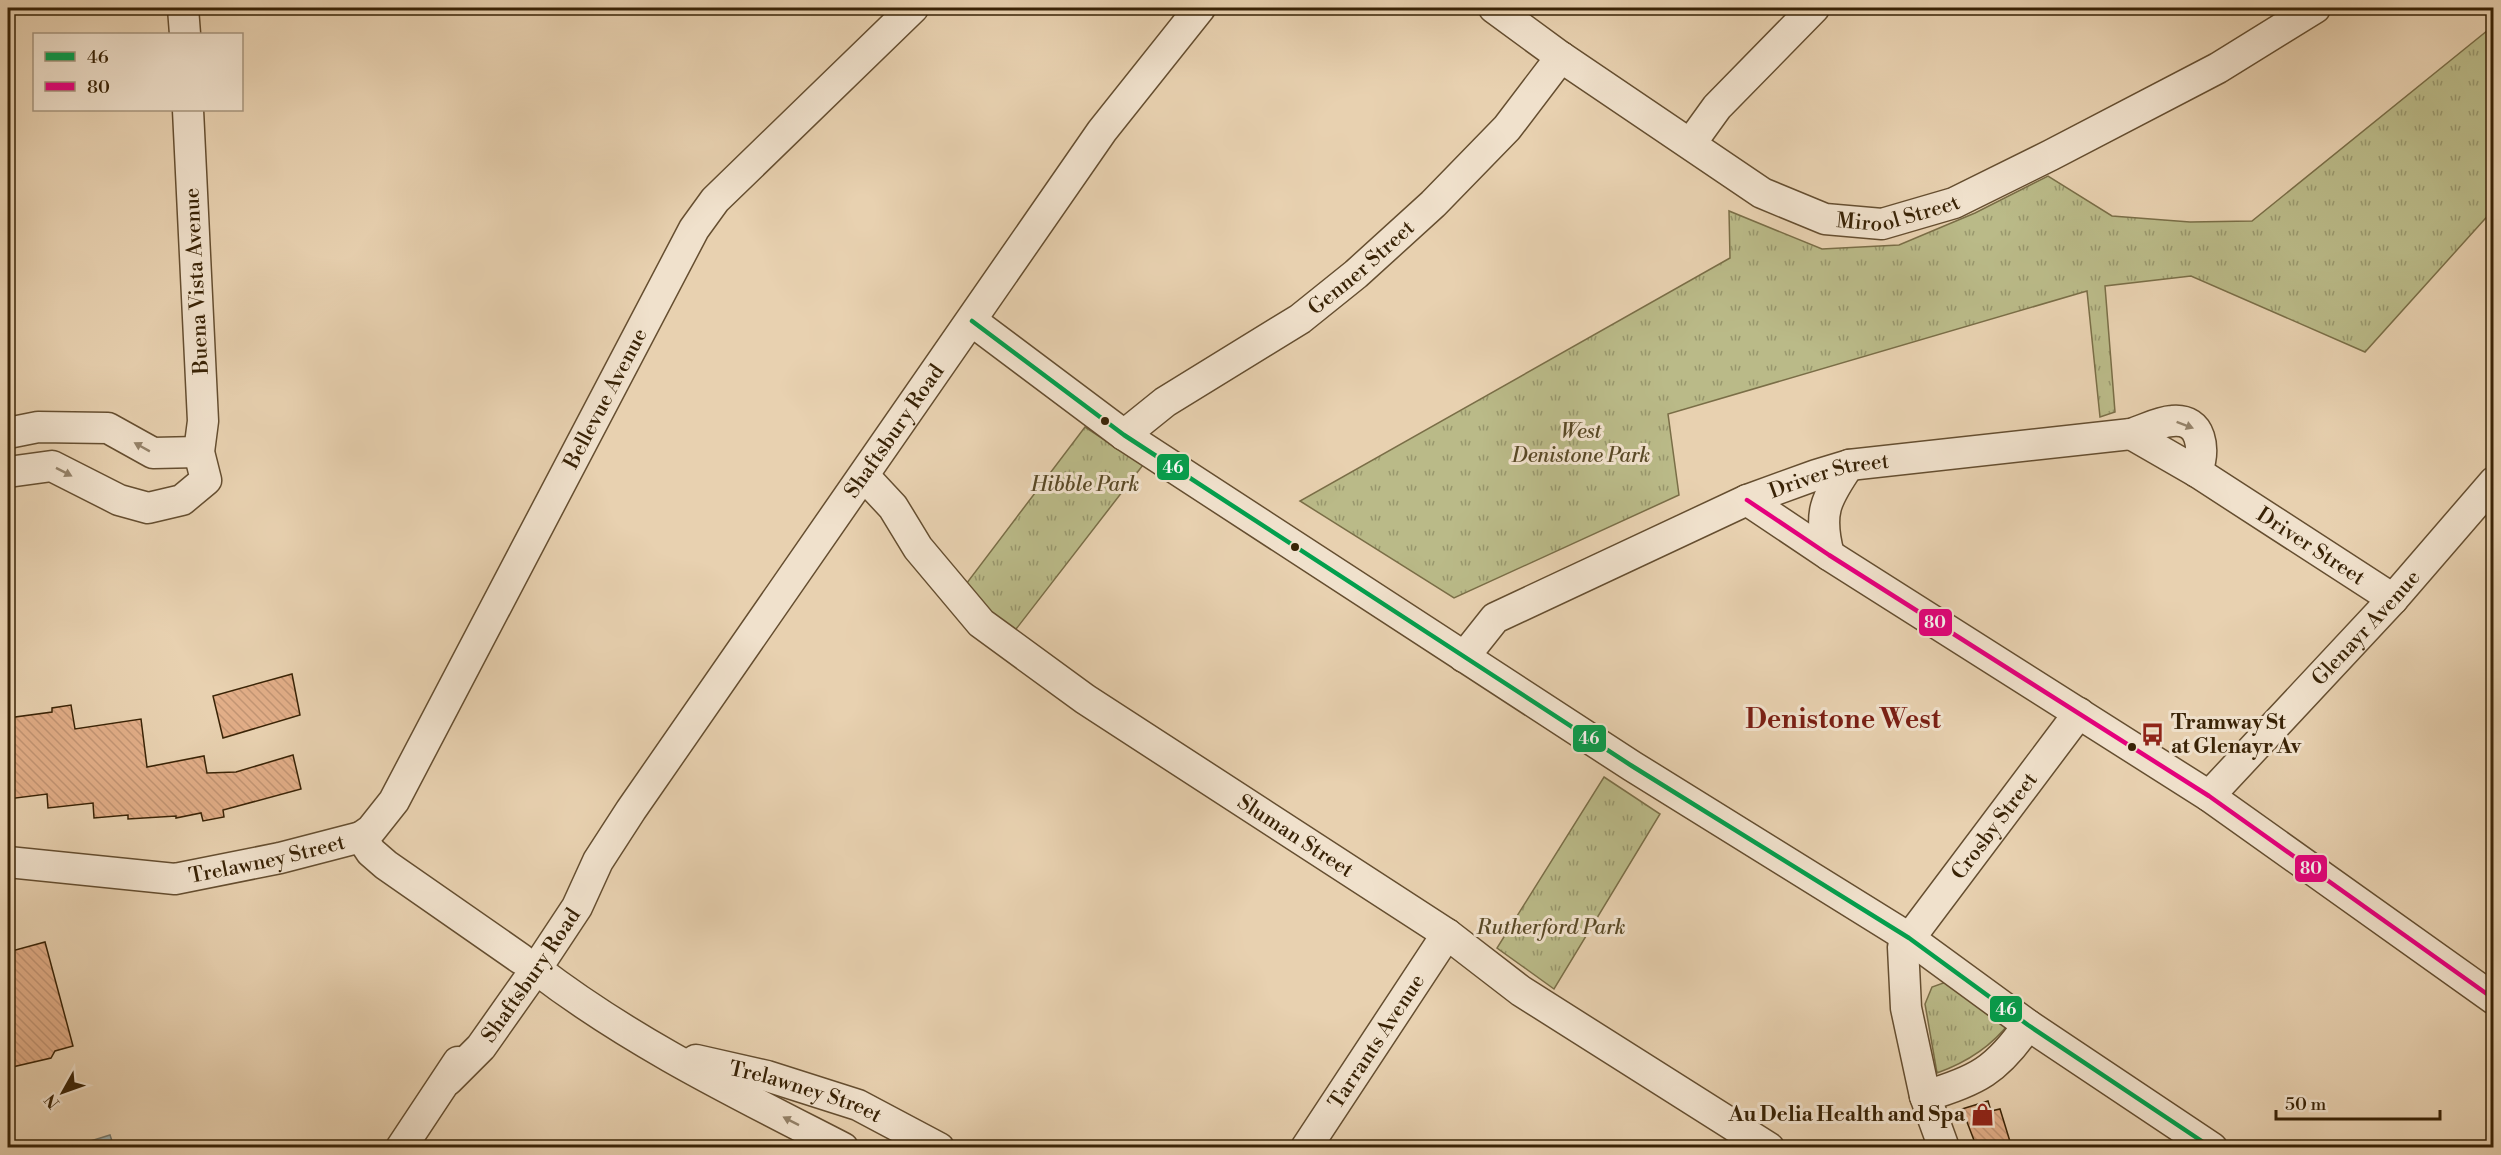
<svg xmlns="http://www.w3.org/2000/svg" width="2501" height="1155" font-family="'Libre Bodoni',serif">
	<defs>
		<pattern id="park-tufts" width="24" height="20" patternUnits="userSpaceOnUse" patternTransform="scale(1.5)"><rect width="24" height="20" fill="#baba88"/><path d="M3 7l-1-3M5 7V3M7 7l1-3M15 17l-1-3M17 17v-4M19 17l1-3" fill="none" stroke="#98976d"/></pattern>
		<pattern id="water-ripples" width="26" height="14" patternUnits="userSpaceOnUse" patternTransform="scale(1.5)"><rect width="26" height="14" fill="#9db4b7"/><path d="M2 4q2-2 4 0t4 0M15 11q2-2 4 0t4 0" fill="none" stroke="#819293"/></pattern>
		<pattern id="building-back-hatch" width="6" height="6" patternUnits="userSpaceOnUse" patternTransform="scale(1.5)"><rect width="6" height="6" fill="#e2ae88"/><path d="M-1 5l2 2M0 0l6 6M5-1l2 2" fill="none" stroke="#c39574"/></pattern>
	</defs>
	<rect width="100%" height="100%" fill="#e8d1b0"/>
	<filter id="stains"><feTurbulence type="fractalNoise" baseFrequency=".00333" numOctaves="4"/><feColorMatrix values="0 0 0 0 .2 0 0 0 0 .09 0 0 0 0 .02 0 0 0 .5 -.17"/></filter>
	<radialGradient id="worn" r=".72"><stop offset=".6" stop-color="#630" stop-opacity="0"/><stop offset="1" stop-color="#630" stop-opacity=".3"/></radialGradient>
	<path fill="url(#park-tufts)" stroke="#7a6e47" stroke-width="1.5" d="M2493,26V210L2365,352L2191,276L2105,286L2115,412L2100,417L2087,291L1668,414L1679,495L1454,598L1300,501L1730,258L1729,211L1822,249L1899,245L1975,213L2048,176L2112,216L2190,222L2252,221Z
		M1085,427L1143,465L1013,633L960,592Z
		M1604,777L1660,814L1554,989L1497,948Z
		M1946,982L2010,1022C1992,1046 1965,1063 1937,1073L1925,1004L1932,987Z"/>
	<path fill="url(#water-ripples)" stroke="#757a70" stroke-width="1.5" d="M110,1135L114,1147H85L84,1143Z"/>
	<path fill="url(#building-back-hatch)" stroke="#392306" stroke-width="1.5" d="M292,674L300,715L223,738L213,696Z
		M71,705L75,729L141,719L147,767L204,756L207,773L236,772L293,755L301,789L223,810L224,817L203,821L201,813L176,818V816L128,819V815L94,818L93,803L48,808L47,794L8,799V718L52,712V708Z
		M45,942L73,1046L55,1051L51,1058L8,1068V952Z
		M1988,1101L1991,1111L2000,1109L2012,1148H1977L1962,1109Z"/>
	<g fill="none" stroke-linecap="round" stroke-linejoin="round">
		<defs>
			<g id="minor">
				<path d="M183,8L185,34"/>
				<path id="s1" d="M1494,8L1561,57L1762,193L1825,219L1882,224L1954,203L2051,155L2218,68L2315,8"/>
				<path d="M1691,143L1717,107L1814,8"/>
				<path d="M972,321L1124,435L1632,766L1909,938L2028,1025L2212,1148"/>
				<path d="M8,433L38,427L108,428L153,453L199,452"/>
				<path id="s2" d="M2131,434L2197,472L2393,599"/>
				<path id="s3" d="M1124,435L1165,402L1300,319L1356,274L1433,204L1507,128L1561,57"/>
				<path d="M8,472L52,466L119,500L148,508L182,500L206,480L199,452L203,421L188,110"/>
				<path id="s4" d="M865,477L893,507L918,548L981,623L1085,699L1447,934L1521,991L1769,1148"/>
				<path d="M1747,500L1829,555L2209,796L2494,999"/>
				<path d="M1829,555C1818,513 1825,500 1849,465"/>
				<path id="s5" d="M1464,657L1495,618L1747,500L1816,475L1849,465L2131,434C2144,430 2158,422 2172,421C2203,418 2205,450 2197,472"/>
				<path id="s6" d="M2209,796L2393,599L2494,482"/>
				<path id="s7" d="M361,837L371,830L394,801L694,229L715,200L913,8"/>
				<path id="s8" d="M8,862L175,879L280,858L361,837L371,852L386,865L521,959"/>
				<path d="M536,969C631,1042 738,1094 843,1148"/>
				<path id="s9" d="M696,1060L767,1076L858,1105L939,1148"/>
				<path id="s10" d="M448,1080L481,1047L536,969L577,907L598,861L631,810L1102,131L1200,8"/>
				<path d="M1925,1096C1977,1081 1997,1070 2028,1025"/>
				<path d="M401,1148L458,1062"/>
				<path id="s11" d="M1306,1148L1447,934"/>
				<path id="s12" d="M1944,1148L1925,1096L1906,1008L1903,947L2079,713"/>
			</g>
		</defs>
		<use href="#minor" stroke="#654e30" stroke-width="33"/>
		<use href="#minor" stroke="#f0e1cc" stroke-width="30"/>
		<defs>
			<path id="bus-1" d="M972,321L1124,435L1632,766L1909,938L2028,1025L2212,1148"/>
			<path id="bus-2" d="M1747,500L1829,555L2209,796L2494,999"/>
		</defs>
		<use href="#bus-1" stroke="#f0e1cc" stroke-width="9"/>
		<use href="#bus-2" stroke="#f0e1cc" stroke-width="9"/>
		<use href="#bus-1" stroke="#039f4d" stroke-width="4.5"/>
		<use href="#bus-2" stroke="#e5007d" stroke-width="4.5"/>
	</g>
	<defs><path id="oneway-solid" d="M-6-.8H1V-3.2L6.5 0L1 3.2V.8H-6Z" transform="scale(1.5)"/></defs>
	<g fill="#948269">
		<use href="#oneway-solid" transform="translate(2185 425) rotate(21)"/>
		<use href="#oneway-solid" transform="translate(142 447) rotate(-151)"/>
		<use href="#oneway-solid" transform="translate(64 472) rotate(27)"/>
		<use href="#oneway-solid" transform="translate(791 1121) rotate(-153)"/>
	</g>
	<defs>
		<symbol id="bus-bare" viewBox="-9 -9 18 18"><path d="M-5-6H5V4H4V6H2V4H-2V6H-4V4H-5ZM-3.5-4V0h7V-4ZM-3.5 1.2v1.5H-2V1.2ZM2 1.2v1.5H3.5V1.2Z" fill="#8f2418" stroke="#f0e1cc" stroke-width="2.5" paint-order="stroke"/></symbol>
		<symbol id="shop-bare" viewBox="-9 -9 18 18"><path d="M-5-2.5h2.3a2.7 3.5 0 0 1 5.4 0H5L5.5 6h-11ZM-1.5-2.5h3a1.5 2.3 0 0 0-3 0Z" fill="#8f2418" stroke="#f0e1cc" stroke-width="2.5" paint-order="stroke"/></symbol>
	</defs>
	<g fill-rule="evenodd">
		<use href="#bus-bare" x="2136" y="718" width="33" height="33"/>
		<use href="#shop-bare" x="1966" y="1098" width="33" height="33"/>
	</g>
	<g fill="#392306" stroke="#f0e1cc" stroke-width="2">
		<circle cx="1105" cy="421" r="5"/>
		<circle cx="1295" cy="547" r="5"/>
		<circle cx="2132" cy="747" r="5"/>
	</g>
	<g text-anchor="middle" stroke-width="6" stroke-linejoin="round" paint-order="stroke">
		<g font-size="21" fill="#392306" stroke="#f0e1cc">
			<text dy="7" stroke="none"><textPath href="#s1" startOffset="468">Mirool Street</textPath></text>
			<text dy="7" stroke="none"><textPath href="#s3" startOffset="291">Genner Street</textPath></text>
			<text transform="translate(196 281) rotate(-93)" y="7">Buena Vista Avenue</text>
			<text dy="7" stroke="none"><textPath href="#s7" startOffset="504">Bellevue Avenue</textPath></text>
			<text dy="7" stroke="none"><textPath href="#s10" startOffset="789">Shaftsbury Road</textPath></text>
			<text dy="7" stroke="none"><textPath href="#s5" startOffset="414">Driver Street</textPath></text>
			<text dy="7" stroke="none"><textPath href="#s2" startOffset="212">Driver Street</textPath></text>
			<text dy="7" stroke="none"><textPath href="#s6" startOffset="230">Glenayr Avenue</textPath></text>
			<text dy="7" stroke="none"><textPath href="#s12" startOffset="358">Crosby Street</textPath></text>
			<text dy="7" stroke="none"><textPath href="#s4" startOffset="567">Sluman Street</textPath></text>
			<text dy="7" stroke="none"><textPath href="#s8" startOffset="262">Trelawney Street</textPath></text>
			<text dy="7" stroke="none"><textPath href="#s10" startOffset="134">Shaftsbury Road</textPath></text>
			<text dy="7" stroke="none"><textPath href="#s11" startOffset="128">Tarrants Avenue</textPath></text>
			<text dy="7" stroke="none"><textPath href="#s9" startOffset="114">Trelawney Street</textPath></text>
		</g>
		<g font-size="21" font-style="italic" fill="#594926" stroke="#f0e1cc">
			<text x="1581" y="438">West<tspan x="1581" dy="24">Denistone Park</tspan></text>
			<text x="1085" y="491">Hibble Park</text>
			<text x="1551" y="934">Rutherford Park</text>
		</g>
		<g font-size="21" font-weight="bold" fill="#392306" stroke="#f0e1cc" text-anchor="start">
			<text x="2171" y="729">Tramway St<tspan x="2171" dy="24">at Glenayr Av</tspan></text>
			<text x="1965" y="1121" text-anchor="end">Au Delia Health and Spa</text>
		</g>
		<g font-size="27" font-weight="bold" fill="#7a1f14" stroke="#f0e1cc">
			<text x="1843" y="728">Denistone West</text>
		</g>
	</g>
	<g stroke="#f0e1cc" stroke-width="2">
		<rect x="1156" y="453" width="34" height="28" rx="6" fill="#039f4d"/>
		<rect x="1918" y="608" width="35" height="29" rx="6" fill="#e5007d"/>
		<rect x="1572" y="724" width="35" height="29" rx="6" fill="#039f4d"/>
		<rect x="2294" y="854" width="34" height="29" rx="6" fill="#e5007d"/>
		<rect x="1989" y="995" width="34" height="28" rx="6" fill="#039f4d"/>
	</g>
	<g font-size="16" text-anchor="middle" font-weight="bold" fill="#fff">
		<text x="1173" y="473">46</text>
		<text x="1935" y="628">80</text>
		<text x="1589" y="744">46</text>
		<text x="2311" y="874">80</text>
		<text x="2006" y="1015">46</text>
	</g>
	<rect width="2501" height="1155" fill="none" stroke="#e8d1b0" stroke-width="30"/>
	<rect x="9" y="9" width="2483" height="1137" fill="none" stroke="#392306" stroke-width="3"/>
	<rect x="15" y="15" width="2471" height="1125" fill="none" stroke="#392306" stroke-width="1.5"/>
	<rect x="33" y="33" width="210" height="78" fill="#f0e1cc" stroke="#a7957d" stroke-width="1.5"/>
	<rect x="45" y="52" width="30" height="9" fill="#039f4d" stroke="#a7957d" stroke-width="1.5"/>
	<text x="87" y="63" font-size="18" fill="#392306">46</text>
	<rect x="45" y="82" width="30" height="9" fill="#e5007d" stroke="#a7957d" stroke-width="1.5"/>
	<text x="87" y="93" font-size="18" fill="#392306">80</text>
	<g transform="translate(63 1092) rotate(230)" stroke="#f0e1cc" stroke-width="4.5" paint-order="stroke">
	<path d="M0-4.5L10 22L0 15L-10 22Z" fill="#392306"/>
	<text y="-9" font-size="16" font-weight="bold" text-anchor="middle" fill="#392306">N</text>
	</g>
	<path d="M2276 1110v9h164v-9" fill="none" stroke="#392306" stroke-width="3"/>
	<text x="2285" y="1110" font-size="18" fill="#392306" stroke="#f0e1cc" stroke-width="4.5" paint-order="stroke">50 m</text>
	<rect width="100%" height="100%" filter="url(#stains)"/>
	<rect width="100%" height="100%" fill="url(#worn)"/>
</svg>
